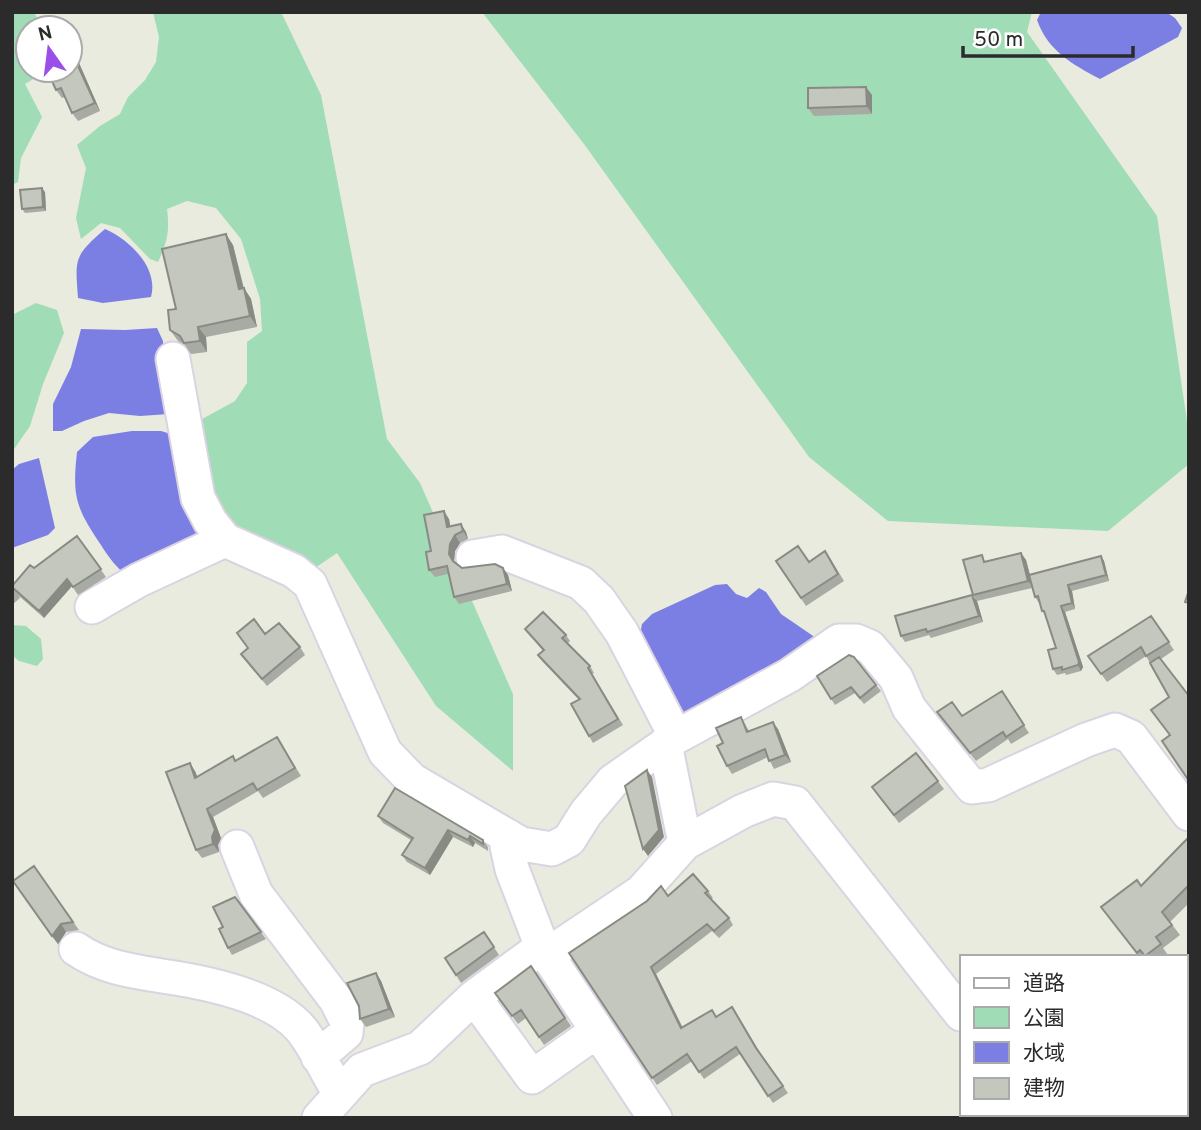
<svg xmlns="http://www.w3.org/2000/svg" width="1201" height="1130" font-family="Overpass,'Noto Sans JP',sans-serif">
	<rect width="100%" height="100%" fill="#e8ebde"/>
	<path fill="#a0dcb5" d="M12,12H34L42,28H28V70H48L25,84L42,117L21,158L18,182L12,185Z
		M153,12H281L321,95L387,439L420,483L513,694V771L436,706L337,553L312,570L222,520L193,424L235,401L247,383V342L262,331L260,299L241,239L216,208L187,201L167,209C170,232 167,242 158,262L150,259L120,228L101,223L81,239L76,218L86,168L77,145L100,126L120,114L128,97L145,80L156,62L159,37Z
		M482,12H1032L1027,32L1157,216L1189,435V464L1108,531L888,521L809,457L584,144Z
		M36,303L57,310L64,333L43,384L30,426L12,452V315Z
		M12,625L26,626L41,639L43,659L37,666L19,661L12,655Z"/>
	<path fill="#7b7fe3" d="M1041,12H1166L1175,18L1182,28L1178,37L1100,79C1072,64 1048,51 1037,20Z
		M105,229C130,240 159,268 151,297L103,303L78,298C75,258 74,256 105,229Z
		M157,328L163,341L169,414L140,416L109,413L84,421L62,431H53V404L71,367L81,329L125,330Z
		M132,431H161L174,435L208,538L129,578C117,568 109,558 101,545C76,508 72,497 77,452L93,437Z
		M39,458L55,528L48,535L12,548V470L19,464Z
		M727,584L736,594L747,598L759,588L766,592L781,614L819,640L689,715L678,714L639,641L642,624L652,614L715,585Z"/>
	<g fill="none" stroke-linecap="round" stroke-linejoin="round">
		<defs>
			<path id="minor" d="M173,359L198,498L210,521L225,540
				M473,557L502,552L581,583L599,600L622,633L676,737
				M92,607L139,580L225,540L294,571L310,584L385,752L412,780L521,844L552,849L569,840L586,813L613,781L676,737L790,675L839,641H856L870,647L896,678L909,708L972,787L988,785L1086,740L1115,730L1131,737L1189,814
				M508,836L507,846L512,869L542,947L655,1118
				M685,843L743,811L773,799L795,803L961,1014
				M237,847L256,894L336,1000L347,1022L346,1033L318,1057
				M76,949C102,967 131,971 162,976C204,982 272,995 301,1029C316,1048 327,1073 340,1094
				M547,955L641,892L685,843L665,744
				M474,997L532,1077L597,1031
				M1039,1114L1042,1118
				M319,1118L362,1070L420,1048L474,997L542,947"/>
		</defs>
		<use href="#minor" stroke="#dbd3e2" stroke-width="37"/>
		<use href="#minor" stroke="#fff" stroke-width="33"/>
	</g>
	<path fill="#a8aba3" d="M79,63L100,111L78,121L72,113L65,97L62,98L56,90Z
		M872,95V114L814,116L808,108Z
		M45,192L46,211L25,213L22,209Z
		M233,245L244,288L251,299L257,327L206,337L207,352L191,354L185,345L178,341L170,330L176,309Z
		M449,519L450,527L461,524L466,532L468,539L460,543L455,551L454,561L455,563L462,568H503L508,575L512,591L459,604L454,597L448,574L435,577L429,570L431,551Z
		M77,536L106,577L78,595L72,586L44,618L19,596L20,598L12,605V586L34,568Z
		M1021,553L1026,560L1030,575L1101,556L1104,561L1109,581L1072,591L1075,609L1065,612L1083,667L1081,671L1066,675L1065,673L1057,675L1053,669L1056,648L1046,616L1042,611L1040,602L1039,603L1035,597L1032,588L977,601L973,595L986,562Z
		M830,558L844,581L806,606L776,561L810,562Z
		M972,595L977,601L983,622L931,638L929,635L905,642L901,636Z
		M1151,616L1174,650L1161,659L1189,696L1170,735L1169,697L1146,656L1107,682L1088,656Z
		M525,629L566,635L570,641L567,644L590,666L594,673L592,674L623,725L593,743L589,736L579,700L543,662L538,655L543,651Z
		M300,647L305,655L267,686L241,654Z
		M817,676L876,685L881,691L864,704L855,693L835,705Z
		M1002,691L1029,733L1011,744L1008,739L976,761L937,712L962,716Z
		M741,717L749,731L778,729L791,762L774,769L768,757L732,774L727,766L723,743Z
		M277,737L301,776L263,798L258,791L213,817L221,838L218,845L219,852L202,858L196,850L195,771L197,777L236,761Z
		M916,753L944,789L899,823L872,787Z
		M395,788L483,840L488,847V851L475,843L473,847L453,837L430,875L407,862L402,855L411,840L383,823L378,816Z
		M1189,838V903L1170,922L1180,935L1163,948L1168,955L1166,957H1139L1101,907L1141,886Z
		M34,866L79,930L66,932L58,944L13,881Z
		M708,891L713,898L711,899L729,918L733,925L719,938L712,931L656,974L683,1028L716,1017L737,1014L761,1054L788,1093L773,1103L740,1054L704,1079L692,1061L657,1085L569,953L647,901L668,896Z
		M235,897L266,939L232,955L228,948L223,927Z
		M484,932L499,955L461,983L445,958Z
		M531,966L571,1026L544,1045L526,1018L518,1024L495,993Z
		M376,973L381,981L395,1017L366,1027L360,1019L359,1006Z"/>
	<path fill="#888b84" d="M73,55L79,63L100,111L95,103Z
		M866,87L872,95V114L867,106Z
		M42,188L45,192L46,211L43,207Z
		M226,234L233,245L246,299L244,288L251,299L257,327L250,316L239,289Z
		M198,327L206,337L207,352L200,341Z
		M444,511L449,519L452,535L447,527Z
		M461,524L466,532L468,539L463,531Z
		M455,535L460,543L455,551L454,561L458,569L449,554L450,544Z
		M1021,553L1026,560L1033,587L1028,581Z
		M1101,556L1104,561L1109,581L1106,575Z
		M503,568L508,575L512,591L507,584Z
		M67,579L72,586L44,618L39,611Z
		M1068,585L1072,591L1075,609L1072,603Z
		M972,595L977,601L983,622L979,616Z
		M1061,606L1065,612L1083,667L1081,671L1078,665Z
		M773,722L778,729L791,762L785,755Z
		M190,763L195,771L201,786L195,778Z
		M647,770L652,777L664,837L648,856L643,849Z
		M207,809L213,817L221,838L218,845L219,852L213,844Z
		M448,830L453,837L430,875L425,868Z
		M470,836L475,843L473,847L468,840Z
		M61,924L66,932L58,944L52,936Z
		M651,967L656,974L686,1035L681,1028Z
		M376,973L381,981L395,1017L389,1009Z"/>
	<path fill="#c3c7bd" stroke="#888b84" stroke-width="2" d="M73,55L95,103L72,113L61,88L56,90L47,70H70V56Z
		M866,87L867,106L808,108V88Z
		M42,188L43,207L22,209L20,190Z
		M226,234L239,289L244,288L250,316L198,327L200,341L184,343L180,336L170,330L168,310L176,309L162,249Z
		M444,511L447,527L461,524L463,531L455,535L450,544L449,554L453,561L462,568L495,564L503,568L507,584L454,597L447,566L429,570L426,552L431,551L424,515Z
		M77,536L101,569L73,587L67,579L39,611L12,587V586L30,565L34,568Z
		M798,546L809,562L825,551L838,574L801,598L776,561Z
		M1021,553L1028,581L973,595L963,560L982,555L984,562Z
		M1101,556L1106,575L1068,585L1072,603L1061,606L1079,662L1078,665L1062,670V667L1053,669L1048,650L1056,648L1044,611H1042L1038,596L1035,597L1029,575Z
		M1189,590V603L1185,602Z
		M972,595L979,616L927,632L926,629L901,636L895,616Z
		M543,612L566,635L562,638L590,666L588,668L618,719L589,736L571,704L580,699L538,655L544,650L525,629Z
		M1151,616L1169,642L1146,656L1141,647L1101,674L1088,656Z
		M254,619L265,634L279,623L300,647L262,679L241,654L248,648L237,633Z
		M849,655L854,657L876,685L860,698L851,687L831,699L817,676Z
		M1159,657L1189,696V781L1162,741L1170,735L1151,710L1169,697L1150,663Z
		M1002,691L1024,725L1006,737L1003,732L970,753L937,712L952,702L962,716Z
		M741,717L747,732L773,722L785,755L769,761L765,749L727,766L717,746L723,743L716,728Z
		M277,737L295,768L257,790L253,783L207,809L215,830L212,837L213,844L196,850L166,772L190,763L195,778L233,756L235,761Z
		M916,753L938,781L894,815L872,787Z
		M647,770L659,830L643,849L625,786Z
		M395,788L483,840V844L470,836L468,840L448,830L425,868L402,855L413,838L378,816Z
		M1188,838L1189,885L1162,912L1172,925L1156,937L1161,944L1145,956L1140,950L1137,953L1101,907L1137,880L1141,886Z
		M34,866L73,922L61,924L52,936L13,881Z
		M693,874L708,891L705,893L729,918L714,931L707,924L651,967L681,1028L712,1010L716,1017L732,1007L756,1048L783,1086L768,1096L736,1047L699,1072L687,1054L652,1078L569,953L647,901L661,886L668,896Z
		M235,897L261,932L228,948L219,929L223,927L213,907Z
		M484,932L494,947L456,975L445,958Z
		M531,966L565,1018L539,1037L521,1010L512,1016L495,993Z
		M376,973L389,1009L360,1019L359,1006L347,983Z"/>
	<rect width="1201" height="1130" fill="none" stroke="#2b2b2b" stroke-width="28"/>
	<rect x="960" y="955" width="228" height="161" fill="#ffffff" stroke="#aaaaaa" stroke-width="2"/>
	<rect x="974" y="978" width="35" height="10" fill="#ffffff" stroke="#aaaaaa" stroke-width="2"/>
	<text x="1023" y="990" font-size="21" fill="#2b2b2b">道路</text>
	<rect x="974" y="1007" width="35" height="21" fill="#a0dcb5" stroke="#aaaaaa" stroke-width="2"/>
	<text x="1023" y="1025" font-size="21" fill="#2b2b2b">公園</text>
	<rect x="974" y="1042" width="35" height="21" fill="#7b7fe3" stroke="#aaaaaa" stroke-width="2"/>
	<text x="1023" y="1060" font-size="21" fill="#2b2b2b">水域</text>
	<rect x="974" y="1078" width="35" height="21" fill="#c3c7bd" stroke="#aaaaaa" stroke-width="2"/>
	<text x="1023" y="1095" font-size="21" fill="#2b2b2b">建物</text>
	<g transform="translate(49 49) rotate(346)"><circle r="33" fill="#ffffff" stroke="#aaaaaa" stroke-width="2"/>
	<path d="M0-5L12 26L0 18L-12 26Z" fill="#9c4ee9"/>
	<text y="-10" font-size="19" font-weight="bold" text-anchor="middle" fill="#2b2b2b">N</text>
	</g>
	<path d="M963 46v10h170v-10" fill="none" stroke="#2b2b2b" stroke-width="3.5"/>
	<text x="974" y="46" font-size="21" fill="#2b2b2b" stroke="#ffffff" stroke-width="5" paint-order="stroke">50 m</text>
</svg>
